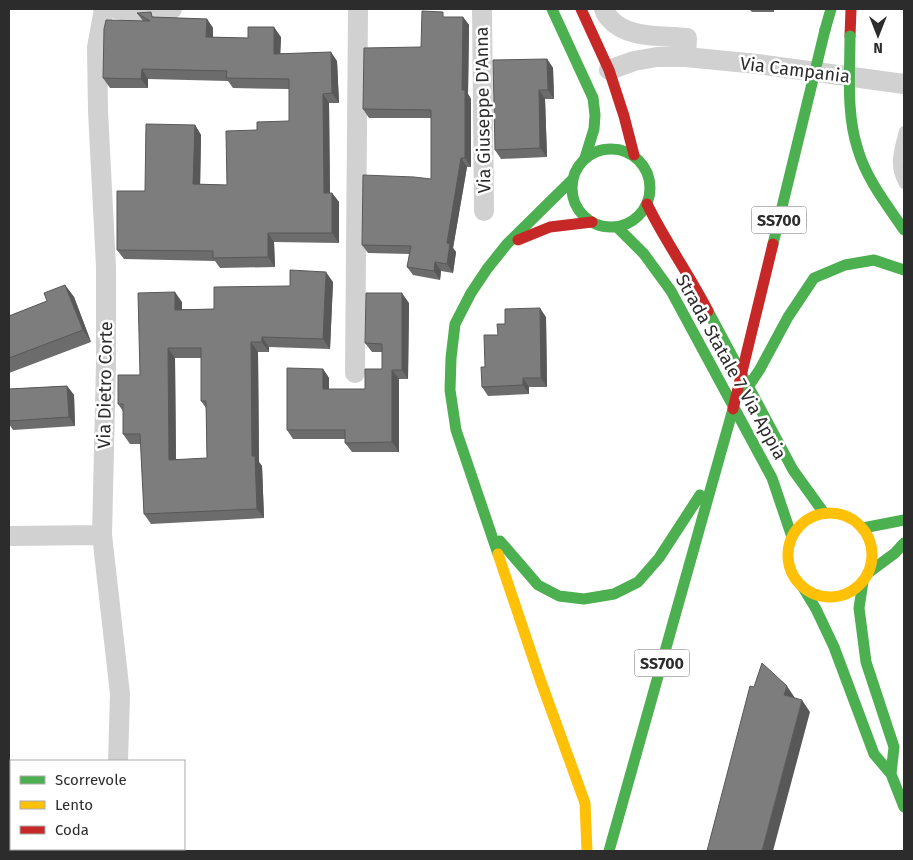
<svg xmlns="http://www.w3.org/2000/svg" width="913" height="860" font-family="'Fira Sans',sans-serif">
	<rect width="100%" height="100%" fill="#fff"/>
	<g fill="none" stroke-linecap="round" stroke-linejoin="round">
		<path stroke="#d1d1d1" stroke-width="10" d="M904,131C899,152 893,164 904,184"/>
		<path stroke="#d1d1d1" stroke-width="20" d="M104,9L97,47L98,111L106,267V363L102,535L120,694L118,761
			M116,9L126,11L172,9
			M482,9L484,211
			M604,9C605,12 607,16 610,19C627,39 663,35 687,38L686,57
			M609,70L634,61L657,57H686L757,64L904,84
			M355,373L358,9
			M9,536L102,535
			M111,851V849"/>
		<path stroke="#4caf50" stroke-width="11" d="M552,9L593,98L595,115L594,129L585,158
			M825,30L831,9
			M572 188a39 39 0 1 1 78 0a39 39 0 1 1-78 0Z
			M617,227L644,254L671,291L772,478L792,537
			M708,311L793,470L824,513
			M863,528L904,520
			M500,541L538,585L559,596L584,599L614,594L638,582L659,558L700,495
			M498,554L456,430L450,390L451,358L455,324L471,293L487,269L507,244L572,180
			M868,573L895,553L904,543
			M863,582L859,608L866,662L894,747L891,774
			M802,586L816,609L834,647L874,754L891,774L904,807
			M609,851L733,409"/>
		<path stroke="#ffc107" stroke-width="11" d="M788 555a42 42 0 1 1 84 0a42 42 0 1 1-84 0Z
			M498,554L540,679L585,803L587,851"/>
		<path stroke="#c62828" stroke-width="11" d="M581,9L609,70L624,116L634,155
			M850,36L851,9
			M647,204C665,241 689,274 708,311
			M518,240L550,227L592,222"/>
		<path stroke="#4caf50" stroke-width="11" d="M850,36C850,74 846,114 858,150C867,180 887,205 904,230
			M773,244L825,30
			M744,393L760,369L788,317L814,278L845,265L874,260L904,270"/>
		<path stroke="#c62828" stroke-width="11" d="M733,409L773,244"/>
	</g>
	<path fill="#6c6c6c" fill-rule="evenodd" d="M749,9H774V12H752Z
		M137,13L155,17L207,19L213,28V37L248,38L281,37L280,53L337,61L339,103H329L330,193H332L339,202V243L274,242L275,267L220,268L215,261L124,259L117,250L145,191L195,125L201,135L200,184L227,185L257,130L289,121V89L233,88L228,81L148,79V88H110L103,78L143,21Z
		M446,17H463L469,25L468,94L471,99V167H467L453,248L456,252L453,273L441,271L440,280L413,275L407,267L410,254L368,253L362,245L431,179V118H369L363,109L421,47Z
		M547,59L553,68L554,99H545L547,157L501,159L495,150Z
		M333,282L330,349L269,347V352H258L259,462L262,466L264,518L151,524L144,514L141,444H130L123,434V411L118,404L140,375L182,302V309H214L290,286ZM175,358H201V401L206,408L207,458L176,460Z
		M65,285L74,297L91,342L9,373V316L47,301Z
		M409,303L408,379H399V452H352L345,443V439H293L287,430L323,369L329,378V389H365L382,369V352H372L365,343Z
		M546,317L547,387H529V394L488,396L482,387L485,367L505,324Z
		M67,386L74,395L75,426L13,430L9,424V389Z"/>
	<path fill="#585858" d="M463,17L469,25L468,94L471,99V167L465,158L462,90Z
		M207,19L213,28V47L206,37Z
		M274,27L281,37L280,63L274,54Z
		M331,52L337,61L339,103L332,93Z
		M547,59L553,68L554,99L548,90Z
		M142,69L148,79V88L141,79Z
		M539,90L545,99L547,157L540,148Z
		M323,94L329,103L330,202L324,193Z
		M195,125L201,135L200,193L193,184Z
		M461,158L467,167L453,248L456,252L453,273L447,264V243Z
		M332,193L339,202V243L332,233Z
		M268,233L274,242L275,267L268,257Z
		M435,262L441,271L440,280L434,271Z
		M326,272L333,282L330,349L323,339Z
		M65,285L74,297L91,342L83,330Z
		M175,292L182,302V320L175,310Z
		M402,293L409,303L408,379L402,370Z
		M540,308L546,317L547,387L541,378Z
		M262,337L269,347V352L262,342Z
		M251,342L258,352L259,462L262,466L264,518L257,509L252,456Z
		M168,348L175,358L176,470L169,460Z
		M323,369L329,378V398L323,389Z
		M392,370L399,379V452L392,442Z
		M523,378L529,387V394L523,385Z
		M67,386L74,395L75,426L69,417Z
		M787,686L795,698L784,695Z
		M802,700L810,712L773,851H762Z"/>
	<path fill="#7d7d7d" stroke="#585858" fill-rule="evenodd" d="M422,11L443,12V17H463L462,90H465V158H461L447,243L450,244L447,264L435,262L434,271L407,267L411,246L362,245L363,175L414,177L431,179V110L363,109L364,48L421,47Z
		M151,12L152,17L207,19L206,37L248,38V27H274V54L331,52L332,93L323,94L324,193H332V233H268V257L213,258V251L117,250V191H145L146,124L195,125L193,184L227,185L226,131L257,130V122L289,121V79L226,78L227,71L142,69L141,79L103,78L104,29L106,20L150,21L137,13Z
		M547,59L548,90H539L540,148L495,150L493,60Z
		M290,270L326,272L323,339L262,337V342H251L252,456H255L257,509L144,514L140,434H123V404H118V375H140L138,293L175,292V310L214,309V287L290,286ZM168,348H201V401H206L207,458L169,460Z
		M65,285L83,330L9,358V316L47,301L44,293Z
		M366,293H402V370H392V442L345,443V430H287V368L323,369V389H365V369H382V344L365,343Z
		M540,308L541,378H523V385L482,387L481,367H485L484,335H498L497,324H505V309Z
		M67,386L69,417L9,421V389Z
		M762,663L787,686L784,695L802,700L762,851H707L750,686L754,687Z"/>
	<g text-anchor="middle" stroke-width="5" stroke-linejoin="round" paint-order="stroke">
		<g fill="#fff" stroke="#6b6b6b" stroke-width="1">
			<rect x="751.5" y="206.5" width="55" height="27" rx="4"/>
			<rect x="634.5" y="649.5" width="55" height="27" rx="4"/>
		</g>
		<g font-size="16" font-weight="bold" fill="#2c2c2c">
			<text x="779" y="226">SS700</text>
			<text x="662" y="669">SS700</text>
		</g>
		<g font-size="18" fill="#2c2c2c" stroke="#fff">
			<text transform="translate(795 70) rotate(7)" y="6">Via Campania</text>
			<text transform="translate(483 110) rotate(-91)" y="6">Via Giuseppe D'Anna</text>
			<text transform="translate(731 367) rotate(61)" y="6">Strada Statale 7 Via Appia</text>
			<text transform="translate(105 385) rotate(-89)" y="6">Via Dietro Corte</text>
		</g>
	</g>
	<rect width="913" height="860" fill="none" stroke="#2c2c2c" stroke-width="20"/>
	<rect x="10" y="760" width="175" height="90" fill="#ffffff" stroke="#ababab"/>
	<rect x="20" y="776" width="25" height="8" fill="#4caf50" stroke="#ababab"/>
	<text x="55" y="785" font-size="15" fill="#2c2c2c">Scorrevole</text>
	<rect x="20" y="801" width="25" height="8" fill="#ffc107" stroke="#ababab"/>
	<text x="55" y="810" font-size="15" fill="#2c2c2c">Lento</text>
	<rect x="20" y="826" width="25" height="8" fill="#c62828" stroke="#ababab"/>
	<text x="55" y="835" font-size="15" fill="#2c2c2c">Coda</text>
	<g transform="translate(878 35) rotate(180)" stroke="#ffffff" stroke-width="4" paint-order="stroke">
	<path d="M0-4L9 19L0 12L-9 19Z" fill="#2c2c2c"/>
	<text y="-8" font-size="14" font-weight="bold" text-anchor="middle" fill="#2c2c2c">N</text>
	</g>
</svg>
